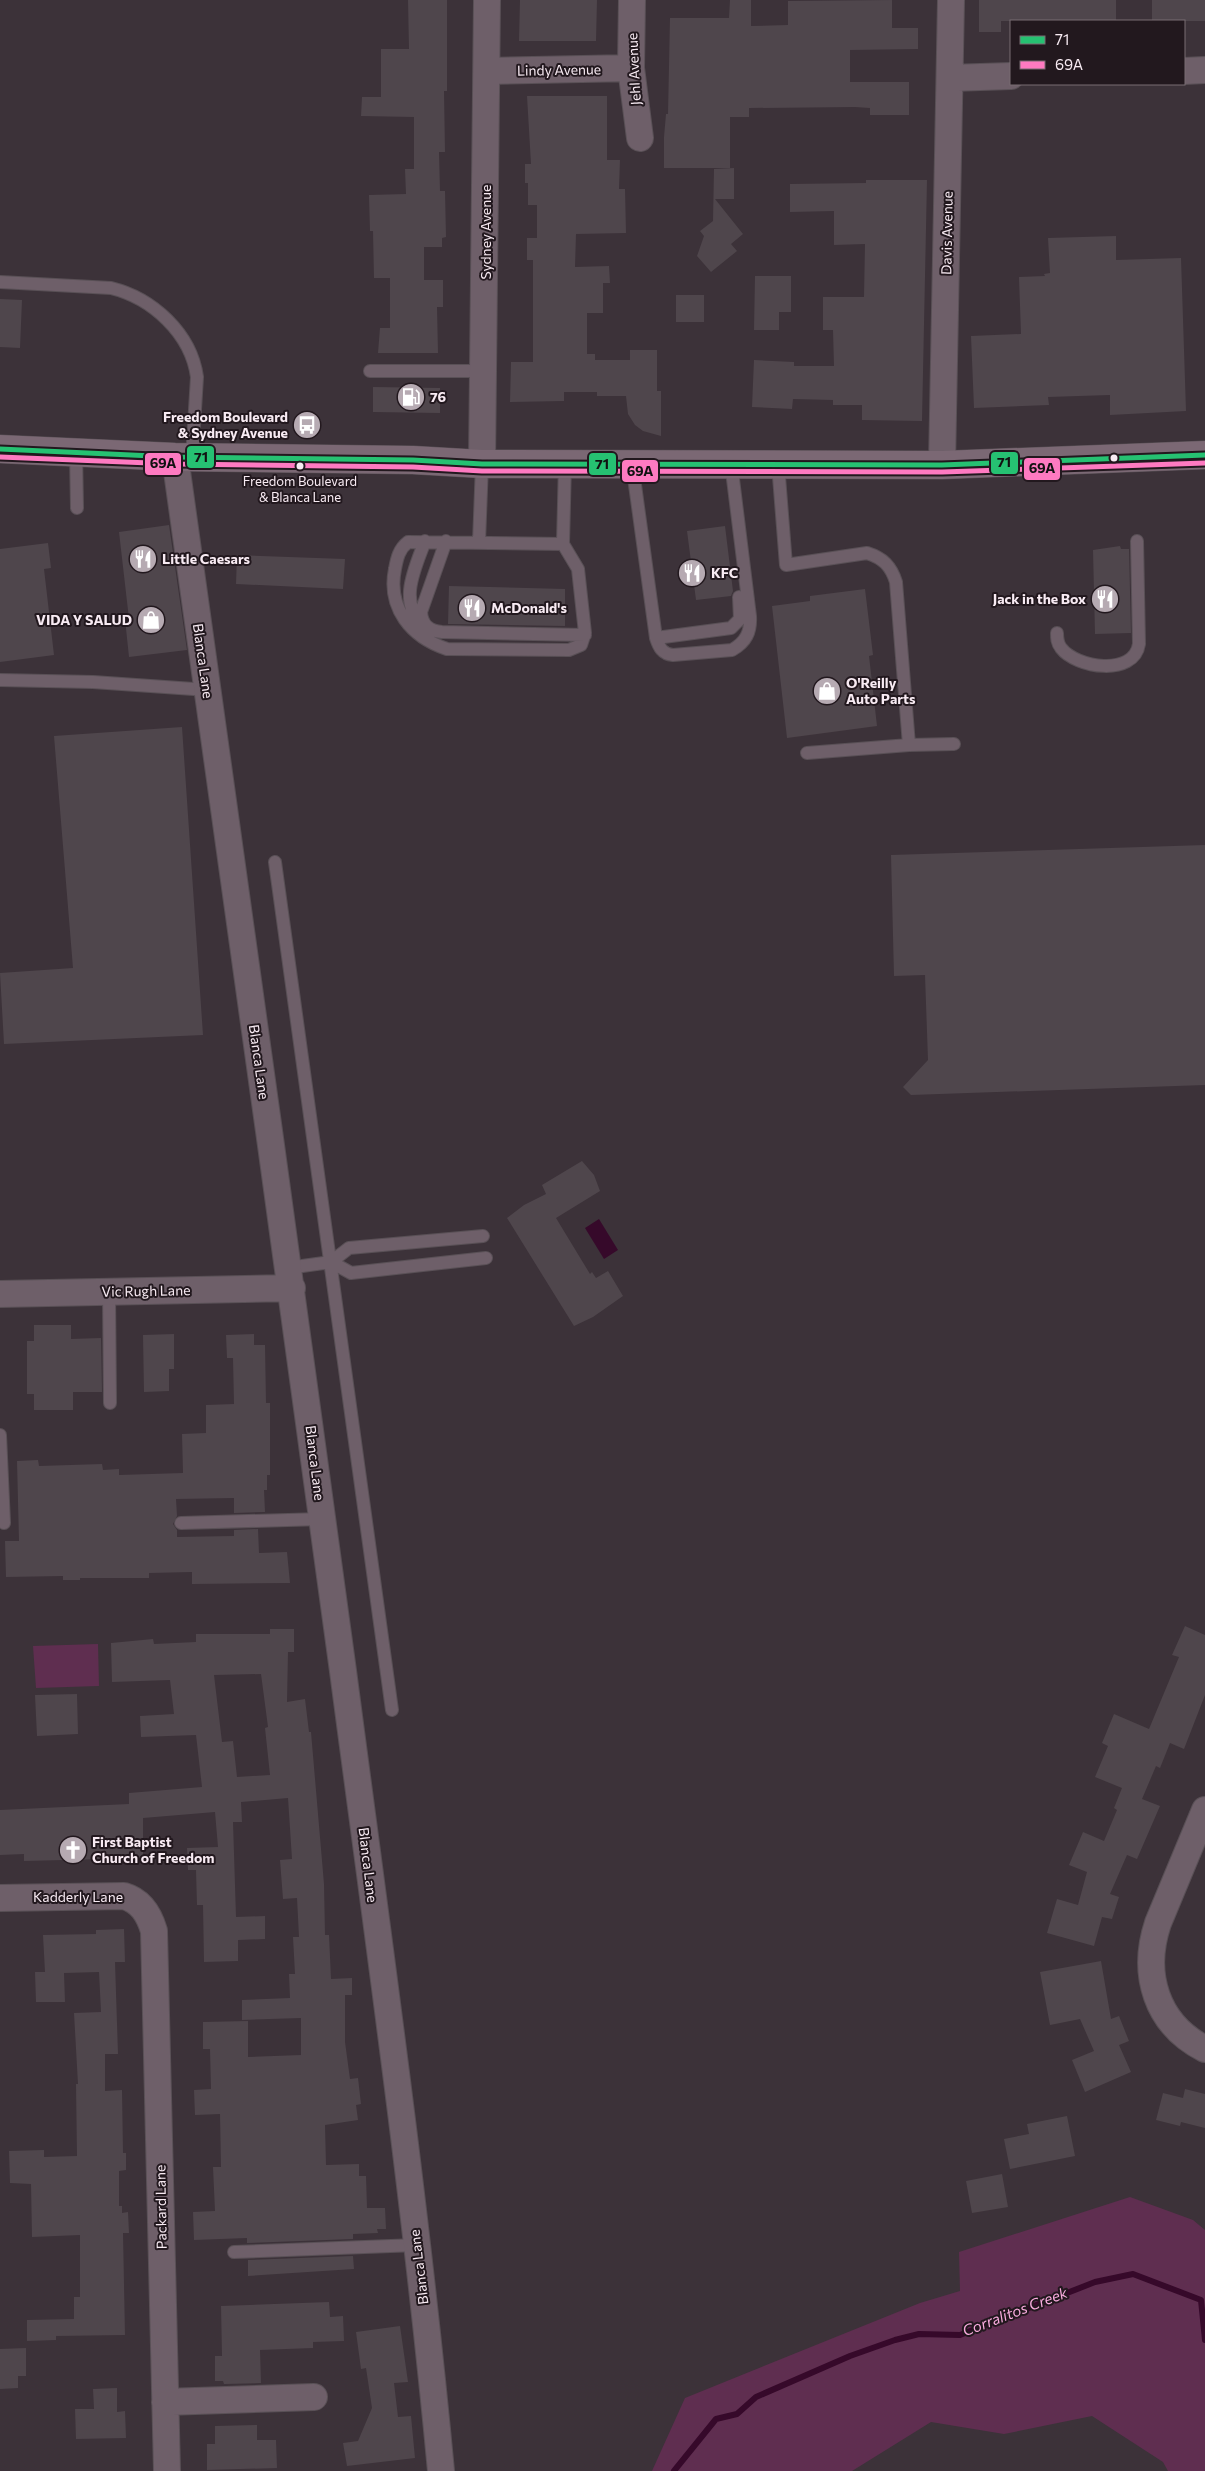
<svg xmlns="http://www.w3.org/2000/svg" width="1205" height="2471" font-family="Commissioner,sans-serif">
	<rect width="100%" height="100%" fill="#3c3239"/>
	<path fill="#5f2e50" d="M98,1644L99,1686L36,1688L33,1646Z
		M1130,2197L1193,2220L1205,2230V2471H1168L1163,2462L1092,2416L1004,2434L931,2422L852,2471H652L685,2398L920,2303L960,2291L959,2252Z"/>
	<path fill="#36092a" d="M599,1219L618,1250L604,1259L585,1228Z"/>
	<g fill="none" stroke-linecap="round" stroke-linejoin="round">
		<path stroke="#36092a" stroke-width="6" d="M674,2471L716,2419L737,2414L756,2397L850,2356L895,2340L919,2334L960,2335L1095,2282L1133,2274L1201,2300L1205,2340"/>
	</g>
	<path fill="#4f464c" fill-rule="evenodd" d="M408,0H447V91H444L445,152H439L440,191H445L446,237L442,238V247H424V280H443V307H437L438,353H378L380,328H390V278H374L373,231H370L369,195L406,194L405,169H414V117L361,116L362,97H381V49H409Z
		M520,0H597L596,41H519Z
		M730,0H751V26L788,25V1L892,0V28H918V49L850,50V82H909V115H870V108L855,107L749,108V117H730V168H664V137L666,114H668L670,18H729Z
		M979,0H1116V21H1001V32H979Z
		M1152,0H1205V21H1152Z
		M527,96H607V160H620L619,189H625L626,233L576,234L575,267L609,266L610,283H603V313H587V354H595V360H630V350H657V391H661V436L643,431L635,425L628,414L626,396H597V392H564V401L510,402L511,362H533V260H527V238H537V205H528V183H525V164H531Z
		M734,168V199H715L743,234L731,244L737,251L711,272L697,256L704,236L700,231L713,221L714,169Z
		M866,180H927L922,421L862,420V405H833V400L793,399L792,409L752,407L754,360L794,362V366H834L833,330H823V297H864L865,244L834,245V211L790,212V184L866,183Z
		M1116,236V260L1181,258L1186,411L1110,415V395L1048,397L1049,405L974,408L971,336L1021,334L1019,277L1045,276L1044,274L1050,273L1048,238Z
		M755,276H791V312H779V330H754Z
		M676,295H704V322H676Z
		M0,299L22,300L20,348L0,347Z
		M373,387L440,388V413L373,412Z
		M169,525L187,650L129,657L125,619H129L119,532Z
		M725,526L733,591L731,596L696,600L687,531Z
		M48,543L51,568L44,569L54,655L0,662V549Z
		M1120,546L1121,549H1129L1131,633L1095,634L1093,550Z
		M237,555L345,559L343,589L236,584Z
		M449,586L565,589V626L448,624Z
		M865,589L873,655L869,656L877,726L787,738L772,606L810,601V596Z
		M182,727L203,1035L4,1044L0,973L73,968L54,736Z
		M1205,845V1085L911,1095L903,1087L928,1060L925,975L894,976L891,855Z
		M582,1161L594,1175L600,1191L556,1218L590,1274L592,1272L596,1278L608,1271L623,1296L593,1317L574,1326L507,1218L524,1205L546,1194L542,1185Z
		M34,1325H71V1339L101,1338L102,1392H73V1410H34V1394H27V1341H34Z
		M174,1334V1369H169V1391L144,1392L143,1335Z
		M254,1334V1345H265L266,1403H270V1475H267V1490H264L265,1512L234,1513V1498L176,1499L177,1516L173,1524L177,1530V1537L234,1536V1530L258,1529L259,1553L287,1552L290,1583L192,1584V1572L149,1573V1578H80V1580H63V1576L6,1577L5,1541H19L17,1461L38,1460L39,1466L102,1464L103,1470L119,1469V1475L183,1473L182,1434L206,1433V1405L234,1404L233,1358H227L226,1335Z
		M1185,1626L1205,1635V1695L1184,1749L1170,1743L1160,1768L1156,1766L1142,1799L1160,1806L1137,1859L1127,1855L1110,1894L1119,1897L1112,1919L1102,1917L1094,1946L1047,1933L1057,1899L1078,1905L1087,1872L1069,1865L1083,1832L1104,1841L1117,1810L1114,1808L1122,1788L1095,1777L1108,1746L1102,1743L1114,1714L1149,1729L1179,1657L1172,1655Z
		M270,1629H294V1652H288L287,1702L305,1699L309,1732H311L324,1884L325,1935H329L331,1979L352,1978V1995H345V2042L350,2079L358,2078L361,2104L356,2105L358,2120L325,2125L326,2165L359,2164V2176H366L367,2208H385L386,2229H377L378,2233L353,2234V2239L247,2243V2238L194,2240L193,2212L215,2211L213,2167H221L220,2114L195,2115L194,2090L211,2089L210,2049H203V2022L248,2021V2057L301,2055V2018L242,2020V2000L290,1998L289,1974H295L293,1937H299L297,1898L283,1899L280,1860L292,1859L288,1798L241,1802L242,1822H233L236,1917L265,1916V1939L238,1940V1961L204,1962L203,1905H197L196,1870H188L187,1848L218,1847L215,1812L143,1818V1858L24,1861V1854L0,1855V1810L129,1804V1793L202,1787L196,1735L141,1737L140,1716L174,1714L170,1680L112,1682L111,1643L153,1639L154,1644L196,1642V1634H270ZM261,1674L268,1727L265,1728L270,1775L237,1777L233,1741L222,1742L214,1675Z
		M77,1694L78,1734L37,1736L35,1695Z
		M124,1929L125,1962H115L118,2054H105V2091L122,2090L123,2153H126V2170L119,2171V2206H122V2213L128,2212L129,2233H123L125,2335L56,2336V2340L27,2341V2320L74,2319V2297H80V2235L32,2237L31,2184L10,2183L9,2151L44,2150V2157L77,2156L76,2084H78L74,2013L101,2012L99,1972L64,1973L65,2002H36L35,1972H45L43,1935L96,1934V1930Z
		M1101,1961L1111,2019L1119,2016L1129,2041L1119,2045L1131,2072L1085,2092L1072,2060L1094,2051L1080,2019L1050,2025L1040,1972Z
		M1185,2089L1205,2094V2128L1181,2122L1180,2126L1156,2120L1163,2093L1183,2098Z
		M1067,2116L1075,2156L1010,2169L1004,2139L1029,2134L1027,2124Z
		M1002,2174L1008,2207L972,2213L966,2181Z
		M353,2256L354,2269L248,2276V2260Z
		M329,2302L330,2317L343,2316L344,2341L313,2342V2348L260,2350L261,2383L224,2384L223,2381H215V2356H222L221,2306Z
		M400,2326L408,2382L394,2383L398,2417L411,2416L415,2458L347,2466L343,2443L358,2441L372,2408L366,2368L361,2369L356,2332Z
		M26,2348V2376H18V2388L0,2389V2349Z
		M117,2388V2412L125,2411L126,2438L76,2439L75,2409H94L93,2389Z
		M257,2425V2440H276L277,2468L207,2470V2444H215V2426Z"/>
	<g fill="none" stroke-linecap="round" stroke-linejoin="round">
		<defs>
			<path id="lane" d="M0,282L111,288C152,298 191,333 197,377L192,458
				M370,371H484
				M76,453L77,508
				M632,463L656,638C659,647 662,654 673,655L732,650C746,642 751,632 750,616L731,463
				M778,464L786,565L867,553C883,558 891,566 896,582L909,745L954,744
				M446,541L421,612C422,625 429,631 442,632L585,635
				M479,542L482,464
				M563,544L408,542C399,549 397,558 395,569C387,608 411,637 447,649L569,650L581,645L585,633L578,569L563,544L565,463
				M423,624C397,603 416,566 425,541
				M1057,633C1057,638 1057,643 1061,648C1076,668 1134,677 1139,644L1137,541
				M656,638L731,628L740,619L739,597
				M0,680L93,682L208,690
				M807,753L909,745
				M275,862L392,1710
				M331,1262L351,1273L486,1258
				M288,1268L331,1262L349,1248L483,1236
				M109,1291L110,1403
				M0,1435L4,1523
				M181,1523L322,1519
				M234,2252L417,2245"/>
			<path id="street" d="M632,0L631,68L640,138
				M487,71L631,68
				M1184,71L1205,70
				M950,78L1011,76
				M175,457C232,862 288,1266 343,1671C378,1937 416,2204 441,2471
				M482,464L487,0
				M942,465L951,0
				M0,1294L292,1288
				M1205,1810L1158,1923C1141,1974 1156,2024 1205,2049
				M0,1898L124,1896C141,1901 149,1914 154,1931L167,2471
				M165,2402L314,2397"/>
			<path id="secondary" d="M0,449L175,457L413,460L482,464L942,465L1205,455"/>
		</defs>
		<use href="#lane" stroke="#595056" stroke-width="14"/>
		<use href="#street" stroke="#595056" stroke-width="28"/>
		<use href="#secondary" stroke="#595056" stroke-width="29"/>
		<use href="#lane" stroke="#6e5f69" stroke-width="12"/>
		<use href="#street" stroke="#6e5f69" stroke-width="26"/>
		<use href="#secondary" stroke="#7b6874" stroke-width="28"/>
		<defs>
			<path id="bus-1" d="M0,449L175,457L413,460L482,464L942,465L1205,455"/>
			<path id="bus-2" d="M0,457L175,464L413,467L482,471L942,472L1205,463"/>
		</defs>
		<use href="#bus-1" stroke="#22181e" stroke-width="9"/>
		<use href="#bus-2" stroke="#22181e" stroke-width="9"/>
		<use href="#bus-1" stroke="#26c172" stroke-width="5"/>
		<use href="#bus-2" stroke="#fe7ac1" stroke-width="5"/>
	</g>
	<defs>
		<symbol id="fuel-disc" viewBox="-11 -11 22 22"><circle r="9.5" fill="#b6aab2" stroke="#22181e"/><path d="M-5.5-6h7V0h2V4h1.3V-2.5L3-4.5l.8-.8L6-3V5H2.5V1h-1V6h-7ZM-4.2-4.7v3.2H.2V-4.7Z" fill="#fff"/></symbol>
		<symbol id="bus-disc" viewBox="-11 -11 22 22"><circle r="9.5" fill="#b6aab2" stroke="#22181e"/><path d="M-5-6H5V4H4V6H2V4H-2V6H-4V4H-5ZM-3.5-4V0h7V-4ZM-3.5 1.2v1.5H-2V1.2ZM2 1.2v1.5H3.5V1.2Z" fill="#fff"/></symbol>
		<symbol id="restaurant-disc" viewBox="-11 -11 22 22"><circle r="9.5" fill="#b6aab2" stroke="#22181e"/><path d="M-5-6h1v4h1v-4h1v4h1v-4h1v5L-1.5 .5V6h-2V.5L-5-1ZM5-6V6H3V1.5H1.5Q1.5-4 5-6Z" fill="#fff"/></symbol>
		<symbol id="shop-disc" viewBox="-11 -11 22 22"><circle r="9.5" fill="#b6aab2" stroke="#22181e"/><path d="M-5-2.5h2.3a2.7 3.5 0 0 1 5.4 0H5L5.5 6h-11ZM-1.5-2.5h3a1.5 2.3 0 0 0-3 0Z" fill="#fff"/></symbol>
		<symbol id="church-disc" viewBox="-11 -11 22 22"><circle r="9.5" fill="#b6aab2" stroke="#22181e"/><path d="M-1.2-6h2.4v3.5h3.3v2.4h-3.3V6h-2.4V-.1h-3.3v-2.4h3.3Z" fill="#fff"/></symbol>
	</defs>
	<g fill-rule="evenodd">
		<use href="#fuel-disc" x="395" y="381" width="32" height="32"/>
		<use href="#bus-disc" x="291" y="409" width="32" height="32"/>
		<use href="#restaurant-disc" x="127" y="543" width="32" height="32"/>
		<use href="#restaurant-disc" x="676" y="557" width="32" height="32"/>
		<use href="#restaurant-disc" x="1089" y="583" width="32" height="32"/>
		<use href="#restaurant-disc" x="456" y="592" width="32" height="32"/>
		<use href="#shop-disc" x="135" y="604" width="32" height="32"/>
		<use href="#shop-disc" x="811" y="675" width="32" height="32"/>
		<use href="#church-disc" x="57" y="1834" width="32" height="32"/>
	</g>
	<g fill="#f8ebf3" stroke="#22181e" stroke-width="2">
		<circle cx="1114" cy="458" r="4.5"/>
		<circle cx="300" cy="466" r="4.5"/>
	</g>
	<g text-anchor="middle" stroke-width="4" stroke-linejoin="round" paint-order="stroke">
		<g font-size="13" fill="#f8ebf3" stroke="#22181e">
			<text x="300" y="486">Freedom Boulevard<tspan x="300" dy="16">&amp; Blanca Lane</tspan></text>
		</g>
		<g font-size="14" fill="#f8ebf3" stroke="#22181e">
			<text transform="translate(634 69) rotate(-93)" y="5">Jehl Avenue</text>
			<text transform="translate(559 70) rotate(-1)" y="5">Lindy Avenue</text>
			<text transform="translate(486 232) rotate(-90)" y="5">Sydney Avenue</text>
			<text transform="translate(947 233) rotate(-89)" y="5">Davis Avenue</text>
			<text transform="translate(203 661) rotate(82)" y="5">Blanca Lane</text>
			<text transform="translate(259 1062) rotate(82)" y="5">Blanca Lane</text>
			<text transform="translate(146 1291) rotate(-1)" y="5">Vic Rugh Lane</text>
			<text transform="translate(315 1463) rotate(83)" y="5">Blanca Lane</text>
			<text transform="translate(368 1865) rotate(83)" y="5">Blanca Lane</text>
			<text x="78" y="1902">Kadderly Lane</text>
			<text transform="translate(161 2207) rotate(-91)" y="5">Packard Lane</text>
			<text transform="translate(419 2267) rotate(-97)" y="5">Blanca Lane</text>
		</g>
		<g font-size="14" font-weight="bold" fill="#f8ebf3" stroke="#22181e" text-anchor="start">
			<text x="430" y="402">76</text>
			<text x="288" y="422" text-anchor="end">Freedom Boulevard<tspan x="288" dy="16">&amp; Sydney Avenue</tspan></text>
			<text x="162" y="564">Little Caesars</text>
			<text x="711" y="578">KFC</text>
			<text x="1086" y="604" text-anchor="end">Jack in the Box</text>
			<text x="491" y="613">McDonald's</text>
			<text x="132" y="625" text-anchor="end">VIDA Y SALUD</text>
			<text x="846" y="688">O'Reilly<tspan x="846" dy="16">Auto Parts</tspan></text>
			<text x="92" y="1847">First Baptist<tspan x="92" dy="16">Church of Freedom</tspan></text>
		</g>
		<g font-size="15" font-style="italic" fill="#faacdf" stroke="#22181e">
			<text transform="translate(1015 2312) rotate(-21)" y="5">Corralitos Creek</text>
		</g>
	</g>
	<g stroke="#22181e" stroke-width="2">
		<rect x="186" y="445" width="29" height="24" rx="5" fill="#26c172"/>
		<rect x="990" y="451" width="29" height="24" rx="5" fill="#26c172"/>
		<rect x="144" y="452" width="38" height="24" rx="5" fill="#fe7ac1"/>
		<rect x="588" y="452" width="29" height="24" rx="5" fill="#26c172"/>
		<rect x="1023" y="457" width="38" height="24" rx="5" fill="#fe7ac1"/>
		<rect x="621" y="459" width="38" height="24" rx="5" fill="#fe7ac1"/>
	</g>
	<g font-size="14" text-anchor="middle" font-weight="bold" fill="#111">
		<text x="201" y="462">71</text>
		<text x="1004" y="467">71</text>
		<text x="163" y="468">69A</text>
		<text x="602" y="469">71</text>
		<text x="1042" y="473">69A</text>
		<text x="640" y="476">69A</text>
	</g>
	<rect x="1010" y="20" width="175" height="65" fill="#22181e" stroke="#786c73"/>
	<rect x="1020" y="36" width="25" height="8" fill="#26c172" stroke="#786c73"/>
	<text x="1055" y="45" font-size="15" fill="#f8ebf3">71</text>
	<rect x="1020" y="61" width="25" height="8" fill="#fe7ac1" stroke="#786c73"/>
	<text x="1055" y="70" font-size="15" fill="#f8ebf3">69A</text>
</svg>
